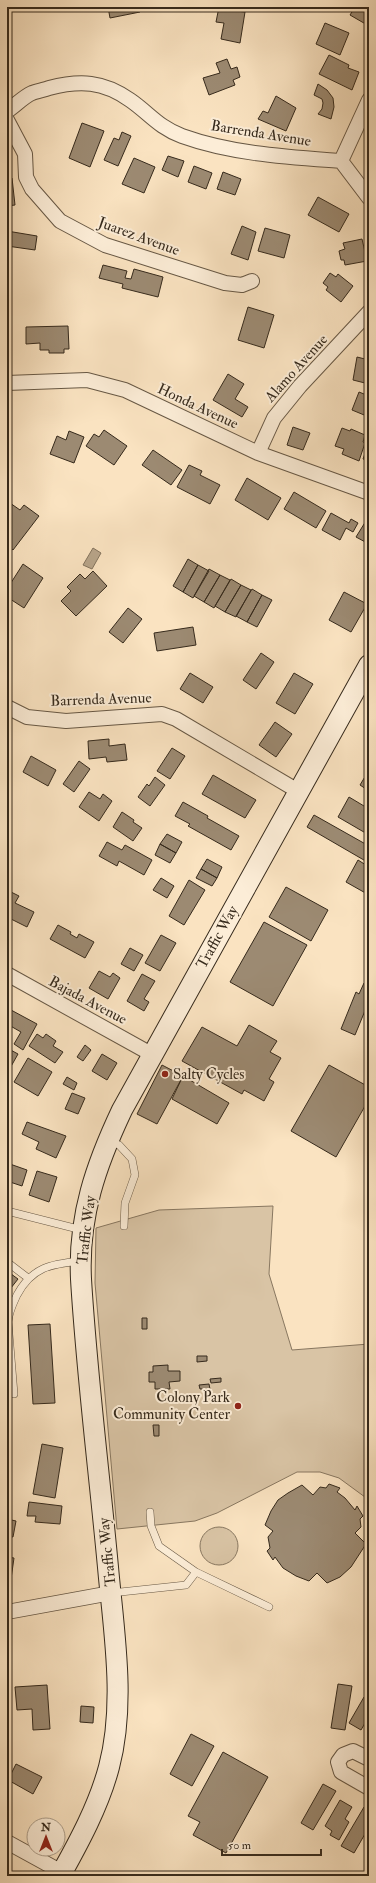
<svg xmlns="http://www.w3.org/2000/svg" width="376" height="1883" font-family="'IM FELL Double Pica',serif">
	<rect width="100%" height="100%" fill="#fae3c1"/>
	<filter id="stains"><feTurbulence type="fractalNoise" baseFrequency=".005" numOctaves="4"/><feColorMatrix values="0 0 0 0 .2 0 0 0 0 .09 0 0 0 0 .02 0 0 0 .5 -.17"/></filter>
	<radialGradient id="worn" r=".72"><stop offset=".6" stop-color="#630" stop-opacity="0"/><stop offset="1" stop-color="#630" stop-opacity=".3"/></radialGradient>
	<path fill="#d9c4a5" stroke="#887760" d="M273,1206L269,1274L292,1350L369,1344V1500L339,1478L320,1472H297L217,1513L195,1521L117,1529L95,1283L96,1228L159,1210Z
		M200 1546a19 19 0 1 1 38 0a19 19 0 1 1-38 0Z"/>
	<path fill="#b7a489" stroke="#83735d" d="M93,548L101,553L92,569L83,565Z"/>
	<path fill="#9c8a72" stroke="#362a1c" d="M108,7H139L140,12L110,18Z
		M219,7H237L236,11L245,12L240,43L221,39L224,23L216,22Z
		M355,7H369V26L350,15Z
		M325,23L349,33L340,55L316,44Z
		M329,55L349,65L348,68L359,72L352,90L319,74Z
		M227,59L231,69L237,67L240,77L233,80L235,85L209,95L203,78L220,73L216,63Z
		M318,84L327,90L333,98L334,107L331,119L318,114L322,109L323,103L322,99L314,95Z
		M276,96L296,108L286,131L258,119L263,111L268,113Z
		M82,123L104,131L90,167L69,158Z
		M122,132L131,136L118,166L104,160L114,138L119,140Z
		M168,156L184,161L178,177L162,170Z
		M134,158L155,167L144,193L122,184Z
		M194,166L212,173L206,189L188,182Z
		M223,172L241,179L235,195L217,189Z
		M12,178L15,205L7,206V179Z
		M318,197L349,214L339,232L308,215Z
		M242,226L256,232L248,260L231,254Z
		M265,228L290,235L284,258L258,251Z
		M7,231L37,236L35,250L7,246Z
		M362,239L367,261L345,265L344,260H341L339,251L345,249L343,243Z
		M103,265L127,271L125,278L131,279L134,269L163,277L158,297L122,288L123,284L99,278Z
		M330,273L336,277L338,274L353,286L341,302L326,290L328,287L323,283Z
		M248,307L274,315L264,348L238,340Z
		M68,326L69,349H64V353H49V350H40V343L26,344V327Z
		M7,339H11V356H7Z
		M357,357L369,360V384L353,380Z
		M228,374L244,384L235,399L248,407L242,417L213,400Z
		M359,392L369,396V417L352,410Z
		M293,427L310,433L303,450L287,445Z
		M342,428L350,431L351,429L365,435L363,442L365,443L359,461L342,454L344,449L335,446Z
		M104,430L127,446L114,465L86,446L94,434L99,437Z
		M69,431L84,437L74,463L50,454L57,436L66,440Z
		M369,442V461L363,459Z
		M153,450L182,470L171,485L142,465Z
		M189,465L202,471L200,475L220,485L210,504L177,487Z
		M247,478L281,498L268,520L235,500Z
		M294,492L326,511L316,528L284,509Z
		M10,503L20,510L24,505L39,516L13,550L7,545V507Z
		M331,513L349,523L351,519L358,523L353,532L346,528L340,540L322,530Z
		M369,516V544L356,537Z
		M188,559L198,565L183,592L173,586Z
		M23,564L43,578L24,608L7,597V589Z
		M198,565L209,571L193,598L183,592Z
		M209,569L220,575L204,602L194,596Z
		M93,571L107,586L76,616L61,601L71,591L67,587L80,574L85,579Z
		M220,575L230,580L214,608L204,602Z
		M231,579L241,585L225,612L215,606Z
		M241,585L251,590L236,617L225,612Z
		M252,589L262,595L247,622L236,616Z
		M344,592L367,604L351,632L329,620Z
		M262,595L272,600L257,627L247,622Z
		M128,608L142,619L123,643L109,632Z
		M193,627L196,645L157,651L154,633Z
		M261,653L274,662L256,689L243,680Z
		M190,673L213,687L203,703L180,689Z
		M294,673L313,684L295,714L276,703Z
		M275,722L292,734L276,757L259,745Z
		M109,739V746L125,744L127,760L107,762L106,757L89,759L88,741Z
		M172,748L185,756L170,779L157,771Z
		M31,756L56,770L48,786L23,772Z
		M79,761L90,769L74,792L63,784Z
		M369,770V791L360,785Z
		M213,775L256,800L245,818L202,794Z
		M155,777L165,785L150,806L138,797L147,784L149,786Z
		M89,792L100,799L103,794L112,801L99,821L79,807Z
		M349,797L369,809V835L338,817Z
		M183,802L208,816L207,818L239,836L231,850L188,826L190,824L175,816Z
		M122,812L134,820L133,822L142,828L133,841L113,827Z
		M314,815L369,846V863L307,827Z
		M167,834L182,842L176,853L160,844Z
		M107,842L122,850L125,845L152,860L144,875L119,861L117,866L99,856Z
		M160,844L176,853L170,863L155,855Z
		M207,859L222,867L217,878L201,869Z
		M358,860L369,867V895L346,882Z
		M201,869L217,878L212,886L196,878Z
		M161,878L174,886L167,898L153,890Z
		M189,880L205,890L184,925L169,916Z
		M286,887L328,910L311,941L269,917Z
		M7,890L19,896L15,903L34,912L27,927L7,917L9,911L7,910Z
		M264,922L307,945L273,1006L230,982Z
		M58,925L71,932L70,934L77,938L79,934L94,942L85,958L50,939Z
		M161,935L176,943L160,971L145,963Z
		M130,948L143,955L134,971L121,964Z
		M99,971L110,977L113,973L120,978L108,999L89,988Z
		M142,974L155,981L144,999L149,1002L144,1011L127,1001Z
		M364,983L369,985L368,998L369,1001L355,1035L341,1029L356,992L359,994Z
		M11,1010L37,1024L23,1050L14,1044L21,1032L7,1024V1018Z
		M249,1025L277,1041L270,1052L281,1058L269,1079L274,1082L264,1101L244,1090L242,1094L182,1061L202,1027L237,1046Z
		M37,1034L43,1038L46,1034L56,1041L53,1046L63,1052L55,1063L29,1046Z
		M85,1045L91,1050L83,1061L77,1057Z
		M7,1048L18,1054L9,1070L7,1069Z
		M102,1054L117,1063L107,1080L92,1071Z
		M28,1058L52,1072L38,1096L14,1082Z
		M162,1065L183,1076L157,1124L137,1114Z
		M329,1065L369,1087V1099L336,1157L291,1131Z
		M183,1076L229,1103L217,1124L172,1099Z
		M67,1077L77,1083L74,1090L63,1084Z
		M72,1093L85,1098L78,1114L65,1109Z
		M27,1122L66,1136L56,1158L36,1149L39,1142L22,1134Z
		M7,1163L27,1170L22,1186L7,1181Z
		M37,1171L57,1177L49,1202L29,1195Z
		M7,1271L18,1279L7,1293Z
		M142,1318H147V1329H142Z
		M50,1324L55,1403L33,1404L28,1325Z
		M197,1356H207V1361L197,1362Z
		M168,1365V1371H180V1381L169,1382L170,1389H155V1382H149V1372H153V1366Z
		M221,1378V1382L211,1383L210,1379Z
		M209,1384L210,1389H200L199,1385Z
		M153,1425H159V1436H154Z
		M42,1444L63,1448L55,1498L33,1494Z
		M329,1484L340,1488L337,1492L345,1498L355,1510L357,1506L363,1516L360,1519L361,1527L355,1533L366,1544L351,1567L340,1577L327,1583L317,1573L309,1581L296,1576L283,1568L275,1557L273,1560L267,1551L270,1548L268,1537L273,1531L265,1525L271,1511L278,1500L288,1493L302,1485L313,1495L320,1487L326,1488Z
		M29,1502L62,1506L60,1524L35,1522L36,1516H27Z
		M7,1519L16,1521L13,1537L7,1536Z
		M7,1557L14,1558L10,1586L7,1585Z
		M338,1684L352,1686L345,1730L331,1728Z
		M47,1685L50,1729L33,1730L32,1709L17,1710L15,1687Z
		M364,1697L369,1700V1719L368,1718L361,1730L349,1723Z
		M81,1706L94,1707L93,1723L80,1722Z
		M191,1734L214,1746L192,1786L170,1774Z
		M223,1752L268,1777L226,1853L193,1835L200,1822L188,1816Z
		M16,1764L42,1777L33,1794L8,1780Z
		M323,1784L336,1791L313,1830L301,1823Z
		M340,1800L352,1807L345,1819L349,1822L339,1840L330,1835L332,1831L325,1826Z
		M364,1807L369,1810V1827L354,1853L341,1846Z"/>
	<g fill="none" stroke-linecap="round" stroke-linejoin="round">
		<defs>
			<path id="lane" d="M110,1141L119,1145L132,1159L135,1175L125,1203L124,1226
				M7,1211L82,1230
				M7,1262L28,1278
				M14,1394L8,1322C9,1311 13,1304 17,1295C32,1267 51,1264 80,1261
				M150,1512L151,1526L159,1546L196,1572L269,1607
				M111,1593L186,1585L196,1572"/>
			<path id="street" d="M369,100L341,161L369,198
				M7,111C15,106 23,97 32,93C37,91 44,90 49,88C80,80 103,81 130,100C149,113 158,127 182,136C232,154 288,157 341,161
				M7,120L25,154L26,177L32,189L60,221L105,245L225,283L242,285L252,281
				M7,383L87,380L125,390L258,453L369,493
				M258,453L274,418L300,386L369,312
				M7,707L27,717L66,721L162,714L176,719L298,791
				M7,974L153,1055
				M7,1612L111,1593
				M369,1759L353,1751L343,1755L338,1762L341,1772L369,1788
				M7,1842L69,1876"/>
			<path id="secondary" d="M60,1876C79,1842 99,1805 109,1767C125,1707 115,1639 109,1578C100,1478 87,1379 81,1279C78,1216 96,1165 122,1110L369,665"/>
		</defs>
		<use href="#lane" stroke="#675845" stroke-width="8"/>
		<use href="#street" stroke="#675845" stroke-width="16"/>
		<use href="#secondary" stroke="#362a1c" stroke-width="22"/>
		<use href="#lane" stroke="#fcedd7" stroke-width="7"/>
		<use href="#street" stroke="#fcedd7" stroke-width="14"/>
		<use href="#secondary" stroke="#fcedd7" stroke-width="20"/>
	</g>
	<g fill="#8f2418" stroke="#fcedd7" stroke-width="1.5">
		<circle cx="165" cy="1074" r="4"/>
		<circle cx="238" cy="1406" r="4"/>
	</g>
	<g text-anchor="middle" stroke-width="4" stroke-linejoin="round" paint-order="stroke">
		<g font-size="15" fill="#362a1c" stroke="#fcedd7">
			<text transform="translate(261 133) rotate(9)" y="5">Barrenda Avenue</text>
			<text transform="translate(139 236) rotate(20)" y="5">Juarez Avenue</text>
			<text transform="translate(296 368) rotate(-48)" y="5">Alamo Avenue</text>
			<text transform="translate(198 406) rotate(25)" y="5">Honda Avenue</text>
			<text transform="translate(101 699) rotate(-2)" y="5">Barrenda Avenue</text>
			<text transform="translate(217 937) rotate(-61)" y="5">Traffic Way</text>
			<text transform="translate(88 1000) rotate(28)" y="5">Bajada Avenue</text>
			<text transform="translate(86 1230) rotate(-83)" y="5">Traffic Way</text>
			<text transform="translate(107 1552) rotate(-96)" y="5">Traffic Way</text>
		</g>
		<g font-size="15" fill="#362a1c" stroke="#fcedd7" text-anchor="start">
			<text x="173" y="1079">Salty Cycles</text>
			<text x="230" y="1402" text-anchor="end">Colony Park<tspan x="230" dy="17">Community Center</tspan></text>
		</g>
	</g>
	<rect width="376" height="1883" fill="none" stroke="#fae3c1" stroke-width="24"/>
	<rect x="8" y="8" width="360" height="1867" fill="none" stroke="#362a1c" stroke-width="2"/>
	<rect x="12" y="12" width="352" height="1859" fill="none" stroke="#362a1c"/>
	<g transform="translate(46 1837)"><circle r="19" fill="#fcedd7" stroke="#ad9f8c"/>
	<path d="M0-3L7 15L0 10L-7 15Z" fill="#8f2418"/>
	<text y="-6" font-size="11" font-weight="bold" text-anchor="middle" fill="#362a1c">N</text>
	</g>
	<path d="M222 1849v6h99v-6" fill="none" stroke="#362a1c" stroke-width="2"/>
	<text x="228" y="1849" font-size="12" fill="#362a1c" stroke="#fcedd7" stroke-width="3" paint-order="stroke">50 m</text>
	<rect width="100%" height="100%" filter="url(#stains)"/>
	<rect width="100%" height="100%" fill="url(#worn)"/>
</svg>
